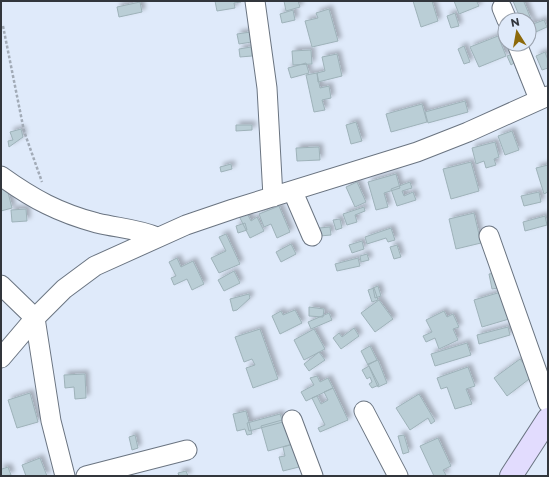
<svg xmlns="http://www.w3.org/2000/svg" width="549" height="477" font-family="Montserrat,sans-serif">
	<defs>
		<filter id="shadow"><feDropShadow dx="3.5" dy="-3.5" stdDeviation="2" flood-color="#0004"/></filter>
	</defs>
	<rect width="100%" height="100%" fill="#dfeafa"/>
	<path fill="#baced6" stroke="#9eb2b9" filter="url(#shadow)" d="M215,1H241V2L234,3L235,8L217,11Z
		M284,1H298L300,7L286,11Z
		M413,1H432L438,21L421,27Z
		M454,1H479L477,2L479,6L459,14Z
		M513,1H527L524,2L533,24L544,20L547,27L529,35V20H521Z
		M140,2L142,12L119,17L117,7Z
		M329,9L338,41L312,47L305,21L318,18L316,13Z
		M293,10L295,20L282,23L280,14Z
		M455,13L459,26L451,28L447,16Z
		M257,31L258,41L239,44L237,34Z
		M498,36L506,56L479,67L470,47Z
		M464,46L470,62L464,64L458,49Z
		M251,47L252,56L240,57L239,49Z
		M311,50L312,64L293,65L292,51Z
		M517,52L528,78L521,81L514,63L511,65L507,56Z
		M545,52L548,60V68L542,70L536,56Z
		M337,54L342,76L318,82L317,73L325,71L322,57Z
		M306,63L309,73L291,78L288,68Z
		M317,73L320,88L329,86L331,98L322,100L325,110L314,112L306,75Z
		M465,101L468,112L428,123L425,112Z
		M422,104L427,122L391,132L386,114Z
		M356,122L362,141L351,144L346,125Z
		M236,125H252V130L236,131Z
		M21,129L23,137L9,147L8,141L13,140L10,132Z
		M512,131L519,150L505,155L498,136Z
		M495,142L499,157L494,159L496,165L486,168L484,161L476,164L472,148Z
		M319,147L320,160L297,161L296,148Z
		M471,162L479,191L451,199L443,169Z
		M231,164L232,169L221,172L220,167Z
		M548,165V192L544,194L536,168Z
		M396,174L400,188L384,193L388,207L376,210L368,182Z
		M5,181L12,208L1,211V182Z
		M357,182L366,202L355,207L346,187Z
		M410,182L412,188L402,191L404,196L413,192L416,200L397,206L391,189Z
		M539,192L541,202L524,206L521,196Z
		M279,206L290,232L277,238L271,224L264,227L259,214Z
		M364,207L365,211L355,215L357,222L347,225L343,214Z
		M26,209L27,221L12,222L11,210Z
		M247,213L251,221L257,217L264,231L250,238L239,216Z
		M474,213L481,243L456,249L449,219Z
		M545,216L547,225L525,231L523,222Z
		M340,219L342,228L336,230L333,220Z
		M245,223L247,230L238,233L236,226Z
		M330,227L331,235L320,236L319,228Z
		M391,228L395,240L388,242L386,238L367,244L365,237Z
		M226,234L240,264L219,273L211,258L226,251L219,237Z
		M362,241L364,249L352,253L349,245Z
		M291,244L296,254L281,262L276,252Z
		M397,245L401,257L394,259L390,247Z
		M367,254L369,260L361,262L360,256Z
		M177,258L181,267L193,261L204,284L192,290L187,279L174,285L171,278L176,276L169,262Z
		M358,258L360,266L337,271L335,264Z
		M234,271L240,283L224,291L218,280Z
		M500,272L504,287L492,289L489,274Z
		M378,286L381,296L375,298L373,288Z
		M374,288L378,300L372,302L368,290Z
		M501,292L509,319L482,327L474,300Z
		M249,294L250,298L237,310L233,311L230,299Z
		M379,300L393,319L375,332L361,313Z
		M309,307L324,309L323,317L309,316Z
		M295,310L302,323L280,334L272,316L281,311L283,315Z
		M444,311L447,317L453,314L459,327L453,329L458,340L439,349L435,338L426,342L423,336L432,332L426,320Z
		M329,313L332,320L311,329L308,322Z
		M508,327L510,335L479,344L477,335Z
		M354,328L359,336L341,349L333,338L339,333L342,337Z
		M260,329L278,379L253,388L246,368L255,365L252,359L244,362L235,337Z
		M314,329L325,349L304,360L294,340Z
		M467,343L471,355L435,366L431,354Z
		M370,346L377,360L368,365L361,351Z
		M319,352L325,360L309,371L304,364Z
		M520,359L533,376L507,396L494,378Z
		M378,360L387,383L378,387L368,364Z
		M369,366L379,385L372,388L369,384L372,382L370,377L367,379L362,370Z
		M468,367L475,386L466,389L472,404L455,409L447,387L441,389L437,378Z
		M85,374L86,398L75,399L74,387L65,388L64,375Z
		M317,376L320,382L328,378L333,388L306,401L301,392L314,385L310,378Z
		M333,388L348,420L320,432L318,428L325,425L312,398L317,396L321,404L328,400L324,392Z
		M30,393L38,422L17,428L8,400Z
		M419,394L435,421L431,424L428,418L410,430L396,408Z
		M246,411L252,434L247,435L245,429L237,431L233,414Z
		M280,414L283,422L249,431L247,423Z
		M289,418L296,443L268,451L261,426Z
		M135,435L138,448L132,450L129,437Z
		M404,435L409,452L403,454L398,436Z
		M438,438L451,466L443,470L446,475L444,476H434L420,446Z
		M297,443L303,466L283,471L279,457L285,456L283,447Z
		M40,458L47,476H26L22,465Z
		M1,466L2,469L8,467L11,475L1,476Z
		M186,471L188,476H179L178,473Z"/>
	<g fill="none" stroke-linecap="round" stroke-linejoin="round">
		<defs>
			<path id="street" d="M255,1L267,88L273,197
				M502,8L507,20
				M517,44L539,99
				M1,176C33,199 59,213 97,223C118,228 138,229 157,237
				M293,192L312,236
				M489,236L548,403
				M1,285L35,318L51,421L65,476
				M1,358L35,318L64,289L95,266L186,225L233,209L417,152L468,132L548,96
				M364,411L398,476
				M292,420L313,476
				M86,476L187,450"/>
			<path id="secondary" d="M511,476L548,419"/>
		</defs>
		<use href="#street" stroke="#6a7481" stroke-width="21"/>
		<use href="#secondary" stroke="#6a7481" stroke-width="24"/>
		<path stroke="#a2abb7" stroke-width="2.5" stroke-dasharray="3 2" stroke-linecap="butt" d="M3,26L24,131L42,182"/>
		<use href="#street" stroke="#fff" stroke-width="19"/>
		<use href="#secondary" stroke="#e2dcfe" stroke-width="22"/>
	</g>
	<rect width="549" height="477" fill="none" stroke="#32363c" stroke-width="4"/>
	<g transform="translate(517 32) rotate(349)"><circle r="19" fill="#dfeafa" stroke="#9aa2ae"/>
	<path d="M0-3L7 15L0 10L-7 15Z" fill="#8c690a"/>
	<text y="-6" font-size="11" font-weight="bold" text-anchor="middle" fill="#32363c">N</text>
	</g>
</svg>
